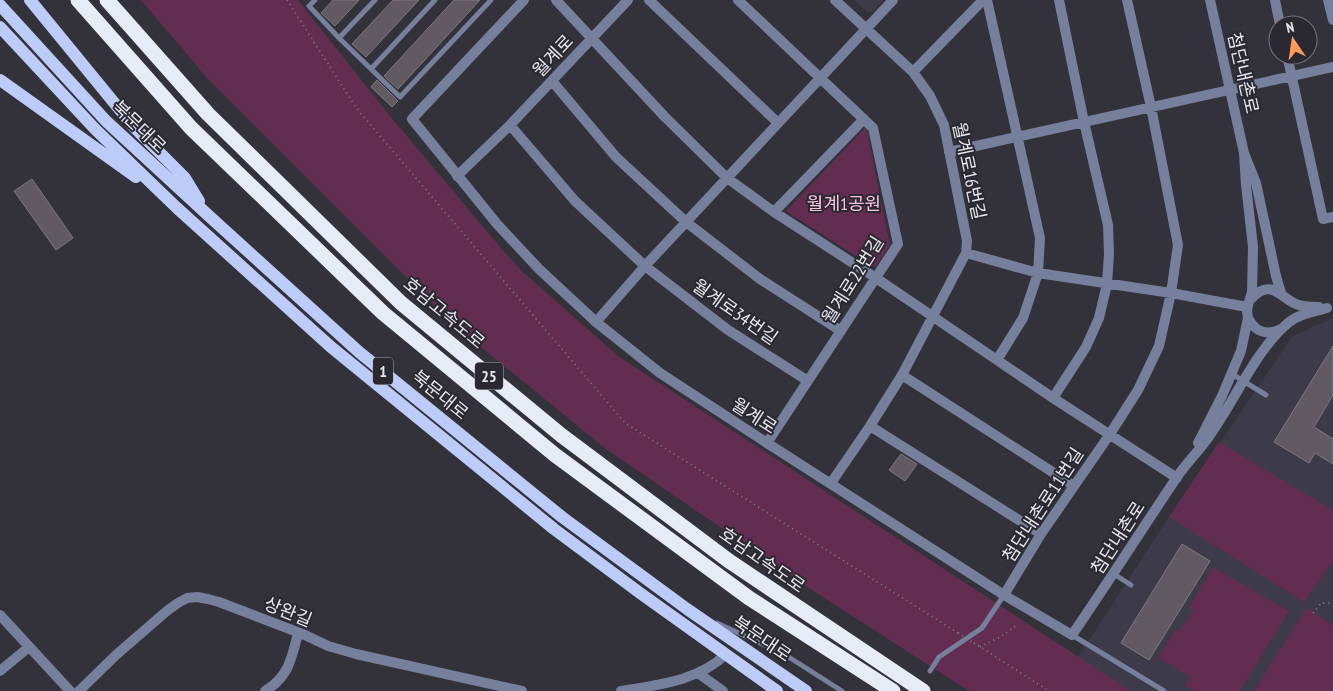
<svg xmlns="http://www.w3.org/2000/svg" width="1333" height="691" font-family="'PT Sans Narrow','Noto Sans KR',sans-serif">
	<rect width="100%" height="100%" fill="#33323b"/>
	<path fill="#3d3a4a" d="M854,0H884L872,12H867Z
		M1333,318V691H1131L1078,657L1169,517L1292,337L1328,320Z"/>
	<path fill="#622d51" d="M141,0H298L390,116L501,248L523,272L618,356L1131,691H969L815,592L606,449L454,325L207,78Z
		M865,128L867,131L890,245L876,266L873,267L786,211Z
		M1219,442L1333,510V562L1304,602L1169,517Z
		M1213,567L1289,611L1240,691H1194L1185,686L1190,677L1158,658L1176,629L1180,631L1193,610L1189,608Z
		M1306,608L1333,625V691H1254Z"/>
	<path fill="#615a63" stroke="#7e7781" d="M333,0H359L335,26L321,13Z
		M393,0H419L366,57L352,44Z
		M454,0H480L398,89L384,76Z
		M377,80L398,101L392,107L371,87Z
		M32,179L73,238L56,250L14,191Z
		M1333,346V395L1314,427L1333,439V464L1315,453L1309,463L1274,442Z
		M901,454L917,464L905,481L889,470Z
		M1182,544L1210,561L1149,660L1121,643Z"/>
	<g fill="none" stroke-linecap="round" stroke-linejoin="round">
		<path stroke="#7c7b83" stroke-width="2" stroke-dasharray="1 4" stroke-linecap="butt" d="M287,0L357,109L625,423L958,633
			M1313,613L1321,603H1333
			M974,643L1049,691
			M980,647L1002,636L1017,625"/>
		<path stroke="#767f9b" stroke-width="5" d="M315,0L309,6L339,38L400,97L491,0
			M339,38L375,0
			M371,69L435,0
			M1232,374L1266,395
			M1114,574L1131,585
			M717,623L784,654L842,691
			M1072,635L1164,691
			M930,671L939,657L982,628L1004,595"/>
		<path stroke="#767f9b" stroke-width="10" d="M556,0L665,117L727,178L774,212L876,278L1053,398L1177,478
			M649,0L778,123
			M738,0L873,128L898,244L767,443
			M987,0L1040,238L1038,273L1023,318L997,360
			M1275,0L1280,25
			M1328,0L1333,20
			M1287,55L1323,219L1333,217
			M913,72L983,0
			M552,81L616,157L686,222L760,279L841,331
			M510,125L575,201L645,266L728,330L808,381
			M949,152L1333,67
			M457,176L510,125L628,0
			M774,212L864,119
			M966,253L1038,273L1171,293L1247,307
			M596,322L645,266L893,0
			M902,375L1074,486
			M1053,398L1086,347L1099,318L1107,284L1109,254L1108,225L1084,122L1059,0
			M870,426L1041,534
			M831,483L870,426L902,375L966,253L967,241L944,125L930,96L913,72L835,0
			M1004,595L1041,534L1110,434L1138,390L1159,346L1171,293L1178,245L1151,107L1127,0
			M0,615L70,691
			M0,671L29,647
			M698,673L723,691
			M79,691L116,655L168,610L178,603L187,598L197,597L208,599L219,602L305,635L328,646L356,654L522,691
			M265,691C289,677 292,657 298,633
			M621,691C657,685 699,681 726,654"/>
		<path stroke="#767f9b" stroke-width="10" d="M524,0L412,119L497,224L539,269L596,322L660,373L767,443L1004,595L1072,635C1108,583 1142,529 1177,477C1188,461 1202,448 1212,432C1236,398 1256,350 1288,323C1298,314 1314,312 1327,308
			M1210,0L1244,153L1256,183L1276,276L1281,293
			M1251,299C1270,278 1279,296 1296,304C1302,307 1312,307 1319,307
			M1248,318C1255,332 1267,336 1281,329
			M1198,443L1222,396L1241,351L1248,318L1247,311L1248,305L1252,292L1253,247L1246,185L1244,153"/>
		<path stroke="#bdcbf9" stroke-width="12" d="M30,0L134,127L185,178L199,201
			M0,5L106,121L209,216L359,352L562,517L687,609L806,691
			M0,27L95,129L177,208L331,347L554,529L640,593L777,691
			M0,80L136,177"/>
		<path stroke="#e6ebf8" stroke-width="15" d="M78,0L191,128L383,313L555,455L749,598L893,691
			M107,0L208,114L401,303L561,435L729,561L923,691"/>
		<path stroke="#7c7b83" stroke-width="2" stroke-dasharray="1 4" stroke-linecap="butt" d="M958,633L972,642"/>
	</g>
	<g text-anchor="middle" stroke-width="4" stroke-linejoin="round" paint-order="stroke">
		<g fill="#2a2831" stroke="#b0aeb5" stroke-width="1">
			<rect x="373" y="357.5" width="20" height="27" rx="4"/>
			<rect x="475" y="362.5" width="28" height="27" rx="4"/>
		</g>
		<g font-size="16" font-weight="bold" fill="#e9e7ee">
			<text x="383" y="377">1</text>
			<text x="489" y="382">25</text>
		</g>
		<g font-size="18" fill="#e9e7ee" stroke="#2a2831">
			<text transform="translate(553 56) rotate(-47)" y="6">월계로</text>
			<text transform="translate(1243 73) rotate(77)" y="6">첨단내촌로</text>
			<text transform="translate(139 127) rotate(44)" y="6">북문대로</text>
			<text transform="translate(969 171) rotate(78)" y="6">월계로16번길</text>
			<text transform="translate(853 280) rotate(-58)" y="6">월계로22번길</text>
			<text transform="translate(735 312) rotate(35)" y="6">월계로34번길</text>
			<text transform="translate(444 313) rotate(40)" y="6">호남고속도로</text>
			<text transform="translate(440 395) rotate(39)" y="6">북문대로</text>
			<text transform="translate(754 416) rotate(33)" y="6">월계로</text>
			<text transform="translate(1043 505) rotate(-57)" y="6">첨단내촌로11번길</text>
			<text transform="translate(1118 538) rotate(-57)" y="6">첨단내촌로</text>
			<text transform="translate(762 560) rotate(35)" y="6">호남고속도로</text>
			<text transform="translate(288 612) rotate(22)" y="6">상완길</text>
			<text transform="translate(762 639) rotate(34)" y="6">북문대로</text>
		</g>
		<g font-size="18" fill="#f7c1e2" stroke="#2a2831">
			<text x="844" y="210">월계1공원</text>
		</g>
	</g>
	<g transform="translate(1293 40) rotate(347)"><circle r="24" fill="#2a2831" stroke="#76747d"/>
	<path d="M0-4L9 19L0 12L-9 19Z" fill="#ff9b5a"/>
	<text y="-8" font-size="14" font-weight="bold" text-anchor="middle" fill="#e9e7ee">N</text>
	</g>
</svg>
